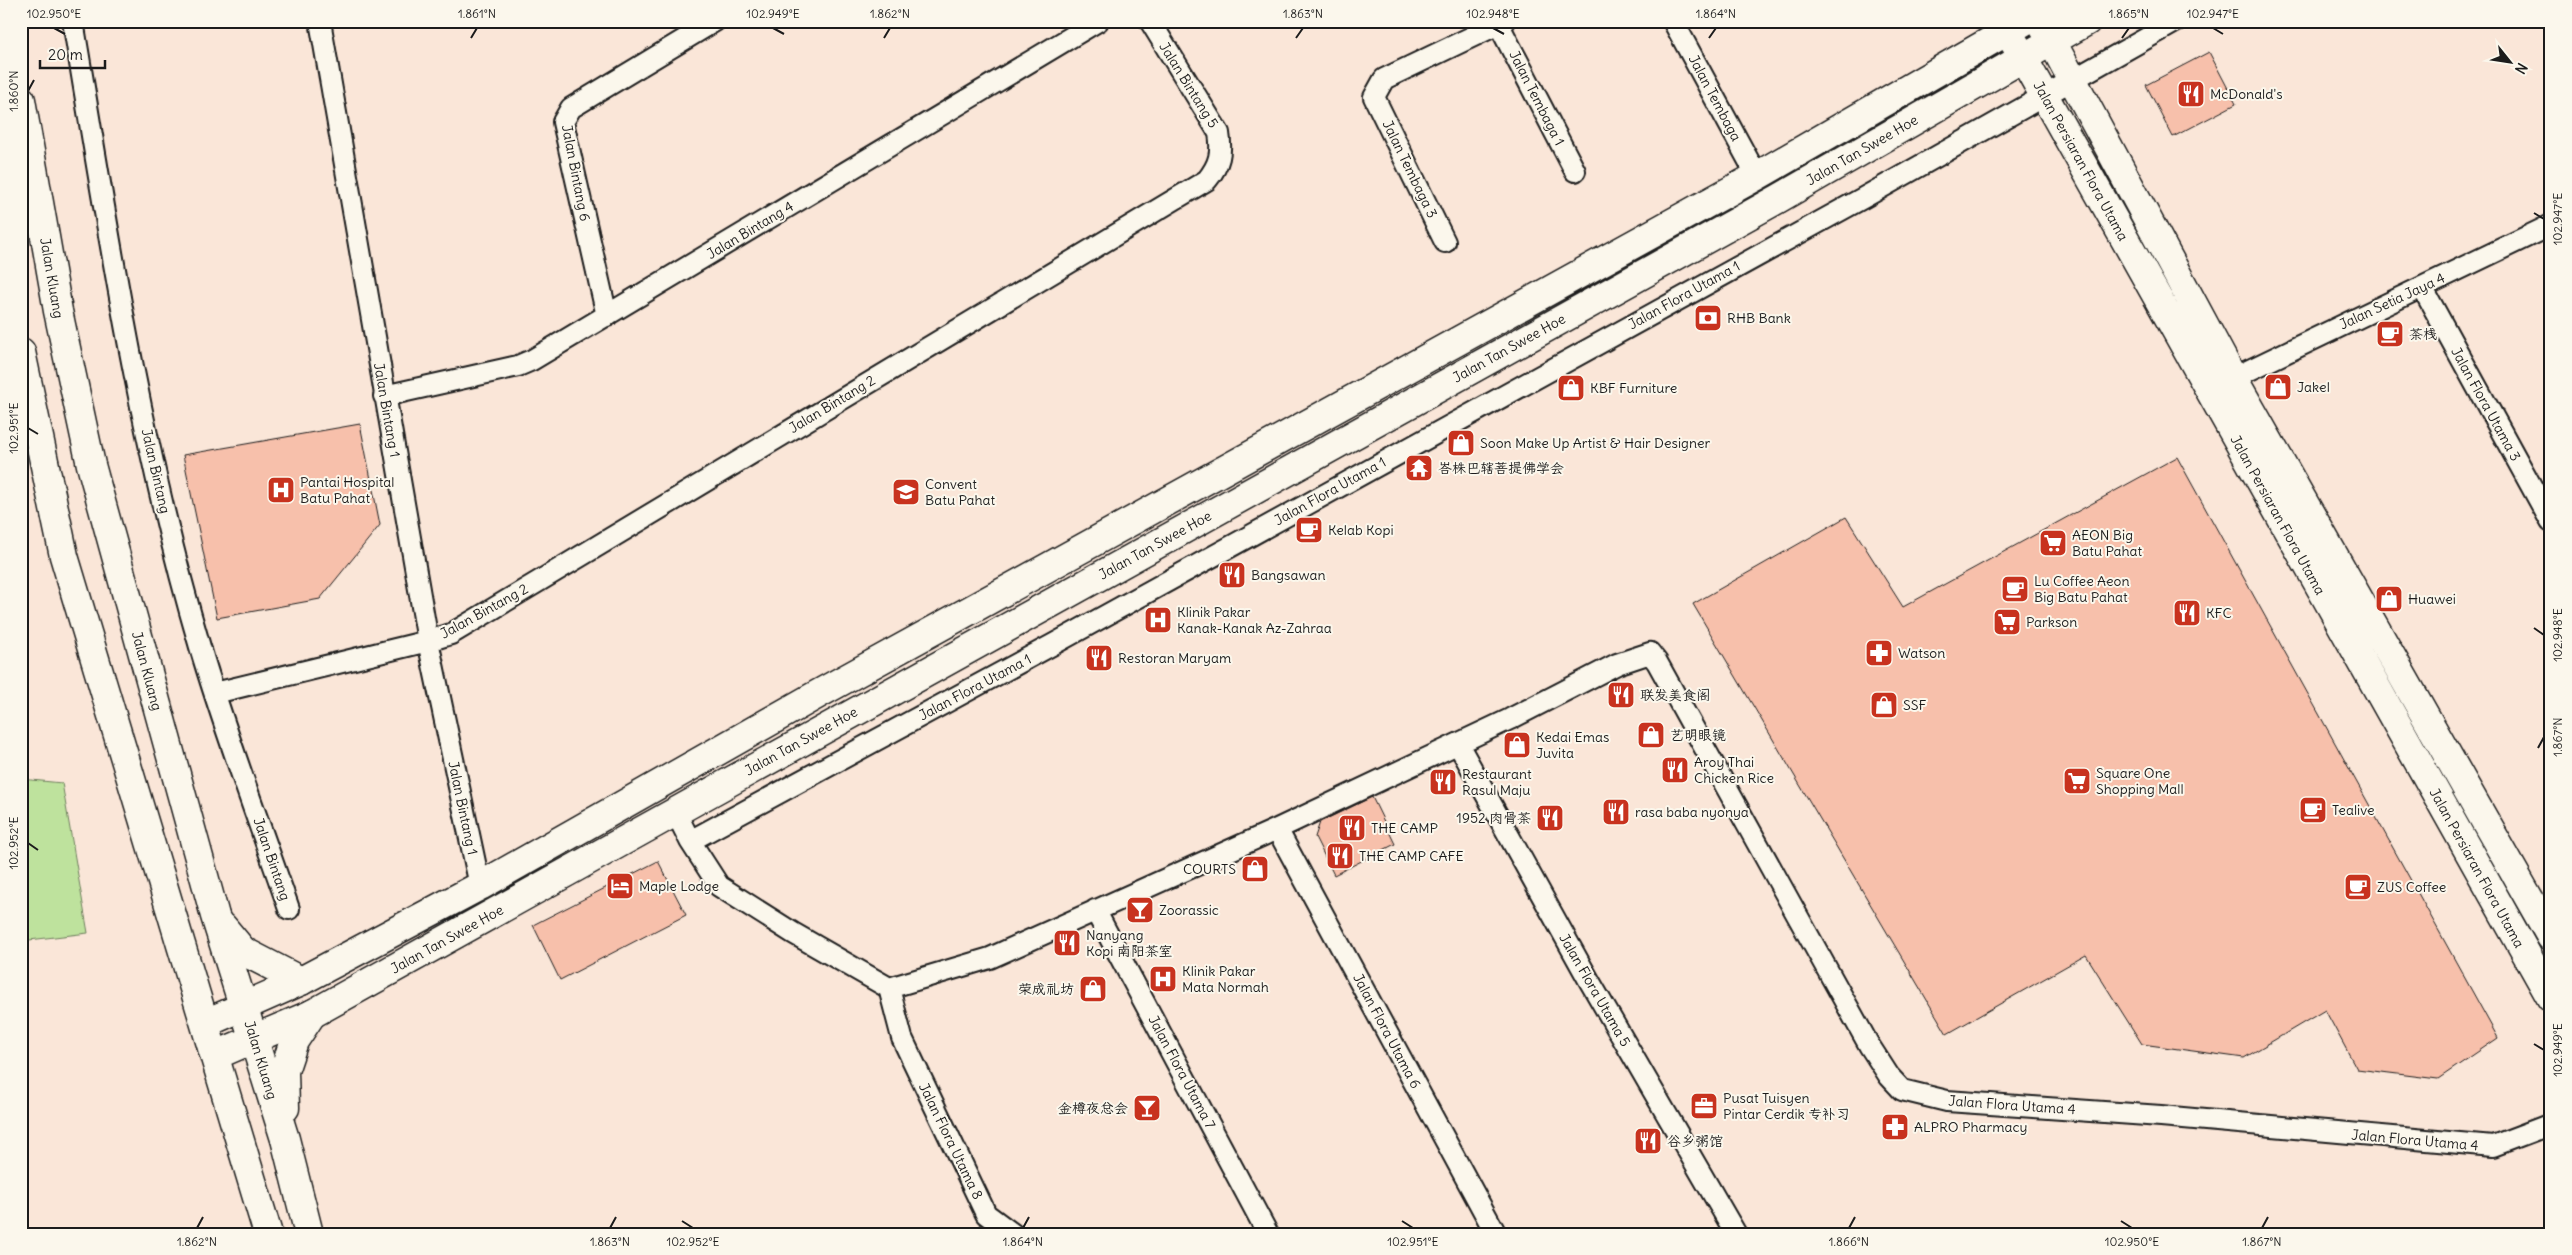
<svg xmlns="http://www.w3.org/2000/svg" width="2572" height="1255" font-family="Delius,'LXGW WenKai TC',sans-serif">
	<rect width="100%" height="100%" fill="#fae6d8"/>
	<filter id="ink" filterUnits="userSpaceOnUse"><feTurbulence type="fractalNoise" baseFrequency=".02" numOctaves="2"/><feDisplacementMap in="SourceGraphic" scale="10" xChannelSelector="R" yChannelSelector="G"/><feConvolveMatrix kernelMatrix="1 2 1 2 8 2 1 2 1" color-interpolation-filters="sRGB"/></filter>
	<g filter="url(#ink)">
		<path fill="#bee29d" stroke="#6d7f5c" d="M21,779L62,783L88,933L21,941Z"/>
		<path fill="#f7c0ab" stroke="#1c1c1c" d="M2209,52L2236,104L2173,137L2146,85Z
			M360,424L380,525L320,599L217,618L183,455Z
			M2177,457L2498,1038L2438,1079L2357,1069L2325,1010L2244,1058L2142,1044L2086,955L1947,1034L1693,604L1846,517L1903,607Z
			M1372,797L1395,844L1334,875L1315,837L1320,822Z
			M658,861L686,915L560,980L533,925Z"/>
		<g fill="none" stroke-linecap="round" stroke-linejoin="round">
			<defs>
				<path id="street" d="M73,21C108,231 140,443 200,647C226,735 259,822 289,909
					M320,21L428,641L480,886
					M1673,21L1757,176
					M1499,25L1575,171
					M1445,242L1374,97L1384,79L1505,21
					M2422,287L2551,522
					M607,316L563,122L571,108L715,21
					M2233,378L2551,225
					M384,396L518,366L532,360L1098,21
					M215,693L428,641L451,634L1207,180C1220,164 1222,152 1219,133L1150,21
					M1458,744L1590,982L1736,1234
					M675,811L690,841L719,886L793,933L889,988
					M1277,829L1496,1234
					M690,841L1052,645L1863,198L2177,21
					M1095,910L1268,1234
					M1013,1234L986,1214L902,1038L889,988L990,958L1277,829L1510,719L1617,664L1650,653L1657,662L1869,1045L1889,1076L1902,1090L1947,1101L2161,1116L2493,1146L2551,1124"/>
				<path id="secondary" d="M2043,25L2233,378L2551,937
					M2014,42L2551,998
					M206,1023L301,981L480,886L820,693L1757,176L2025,21
					M216,1055L312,1014L1778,199L2087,21"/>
				<path id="highway" d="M21,100L58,311L91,465L215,916L285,1139L309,1234
					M21,352L64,556L268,1234
					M223,927L243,951L301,981
					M285,1108L284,1071L294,1041L312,1014"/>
			</defs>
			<use href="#street" stroke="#1c1c1c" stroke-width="24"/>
			<use href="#secondary" stroke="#1c1c1c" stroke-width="31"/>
			<use href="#highway" stroke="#1c1c1c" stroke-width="31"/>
			<use href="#street" stroke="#fbf7ec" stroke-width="20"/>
			<use href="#secondary" stroke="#fbf7ec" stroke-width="28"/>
			<use href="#highway" stroke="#fbf7ec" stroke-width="28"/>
		</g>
	</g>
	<path fill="none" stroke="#1c1c1c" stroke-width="2" d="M54,28L65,34M773,28L784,34M1493,28L1504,34M2213,28L2223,34M471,38L477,28M884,38L890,28M1296,38L1303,28M1709,38L1716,28M2122,38L2129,28M28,91L34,80M2534,213L2544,219M28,428L38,434M2534,628L2544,635M2538,748L2544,737M28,843L38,850M2534,1044L2544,1050M682,1221L693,1228M1402,1221L1413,1228M2121,1221L2132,1228M197,1228L203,1217M610,1228L616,1217M1023,1228L1029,1217M1849,1228L1855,1217M2262,1228L2268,1217"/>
	<defs>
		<symbol id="restaurant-square" viewBox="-11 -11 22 22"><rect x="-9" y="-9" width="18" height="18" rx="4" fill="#c8321e" stroke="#fbf7ec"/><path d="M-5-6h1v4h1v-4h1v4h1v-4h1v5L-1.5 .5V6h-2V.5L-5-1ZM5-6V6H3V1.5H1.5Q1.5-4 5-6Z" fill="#fff"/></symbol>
		<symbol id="bank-square" viewBox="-11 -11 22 22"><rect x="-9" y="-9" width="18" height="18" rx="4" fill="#c8321e" stroke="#fbf7ec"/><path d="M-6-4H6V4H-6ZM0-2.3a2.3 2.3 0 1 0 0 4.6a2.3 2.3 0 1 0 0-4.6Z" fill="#fff"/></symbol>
		<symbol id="cafe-square" viewBox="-11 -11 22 22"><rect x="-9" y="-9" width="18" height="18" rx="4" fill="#c8321e" stroke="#fbf7ec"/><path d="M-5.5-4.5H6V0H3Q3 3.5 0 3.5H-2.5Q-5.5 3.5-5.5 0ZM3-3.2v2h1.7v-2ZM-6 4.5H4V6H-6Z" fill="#fff"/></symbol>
		<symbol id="shop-square" viewBox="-11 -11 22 22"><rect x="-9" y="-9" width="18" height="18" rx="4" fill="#c8321e" stroke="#fbf7ec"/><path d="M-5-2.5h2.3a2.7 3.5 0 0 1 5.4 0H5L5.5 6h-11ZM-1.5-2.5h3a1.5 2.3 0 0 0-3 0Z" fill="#fff"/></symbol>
		<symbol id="temple-square" viewBox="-11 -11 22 22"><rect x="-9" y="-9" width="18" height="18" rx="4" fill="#c8321e" stroke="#fbf7ec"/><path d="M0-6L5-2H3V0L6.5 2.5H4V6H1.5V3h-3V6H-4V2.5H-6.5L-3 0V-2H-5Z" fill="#fff"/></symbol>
		<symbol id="hospital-square" viewBox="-11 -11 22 22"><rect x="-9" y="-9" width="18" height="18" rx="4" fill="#c8321e" stroke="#fbf7ec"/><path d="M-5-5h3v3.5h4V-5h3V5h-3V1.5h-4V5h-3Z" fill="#fff"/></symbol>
		<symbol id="school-square" viewBox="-11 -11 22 22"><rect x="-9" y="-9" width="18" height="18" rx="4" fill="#c8321e" stroke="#fbf7ec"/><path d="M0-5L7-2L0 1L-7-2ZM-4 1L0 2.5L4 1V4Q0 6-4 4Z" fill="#fff"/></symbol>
		<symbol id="supermarket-square" viewBox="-11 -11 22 22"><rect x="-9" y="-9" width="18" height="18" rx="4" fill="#c8321e" stroke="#fbf7ec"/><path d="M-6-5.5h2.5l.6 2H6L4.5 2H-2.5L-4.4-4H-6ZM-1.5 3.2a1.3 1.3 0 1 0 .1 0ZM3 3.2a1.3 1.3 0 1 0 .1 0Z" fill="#fff"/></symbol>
		<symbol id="pharmacy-square" viewBox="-11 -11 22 22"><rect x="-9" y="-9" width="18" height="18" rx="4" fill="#c8321e" stroke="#fbf7ec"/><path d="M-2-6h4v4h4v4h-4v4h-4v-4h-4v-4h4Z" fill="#fff"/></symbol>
		<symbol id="hotel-square" viewBox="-11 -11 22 22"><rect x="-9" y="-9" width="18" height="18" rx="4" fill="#c8321e" stroke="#fbf7ec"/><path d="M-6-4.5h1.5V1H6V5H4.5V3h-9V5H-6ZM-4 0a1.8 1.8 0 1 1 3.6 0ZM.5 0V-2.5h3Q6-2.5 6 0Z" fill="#fff"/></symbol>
		<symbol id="bar-square" viewBox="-11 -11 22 22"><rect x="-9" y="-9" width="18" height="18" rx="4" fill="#c8321e" stroke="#fbf7ec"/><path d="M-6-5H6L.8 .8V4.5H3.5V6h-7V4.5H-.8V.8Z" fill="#fff"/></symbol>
		<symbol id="office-square" viewBox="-11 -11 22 22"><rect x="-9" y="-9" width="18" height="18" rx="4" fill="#c8321e" stroke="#fbf7ec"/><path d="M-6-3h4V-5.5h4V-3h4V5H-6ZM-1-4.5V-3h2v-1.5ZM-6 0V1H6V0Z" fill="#fff"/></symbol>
	</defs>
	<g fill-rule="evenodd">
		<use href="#restaurant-square" x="2175" y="78" width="32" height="32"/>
		<use href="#bank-square" x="1692" y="302" width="32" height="32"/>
		<use href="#cafe-square" x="2374" y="318" width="32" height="32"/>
		<use href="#shop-square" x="2262" y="371" width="32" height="32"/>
		<use href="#shop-square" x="1555" y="372" width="32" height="32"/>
		<use href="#shop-square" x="1445" y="427" width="32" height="32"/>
		<use href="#temple-square" x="1403" y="452" width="32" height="32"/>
		<use href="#hospital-square" x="265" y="474" width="32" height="32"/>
		<use href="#school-square" x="890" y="476" width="32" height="32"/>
		<use href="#cafe-square" x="1293" y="514" width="32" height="32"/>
		<use href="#supermarket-square" x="2037" y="527" width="32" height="32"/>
		<use href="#restaurant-square" x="1216" y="559" width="32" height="32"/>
		<use href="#cafe-square" x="1999" y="573" width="32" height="32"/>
		<use href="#shop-square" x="2373" y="583" width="32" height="32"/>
		<use href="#restaurant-square" x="2171" y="597" width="32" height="32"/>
		<use href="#hospital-square" x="1142" y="604" width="32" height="32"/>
		<use href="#supermarket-square" x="1991" y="606" width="32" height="32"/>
		<use href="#pharmacy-square" x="1863" y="637" width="32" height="32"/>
		<use href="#restaurant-square" x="1083" y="642" width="32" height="32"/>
		<use href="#restaurant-square" x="1605" y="679" width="32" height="32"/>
		<use href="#shop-square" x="1868" y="689" width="32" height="32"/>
		<use href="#shop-square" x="1635" y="719" width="32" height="32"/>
		<use href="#shop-square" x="1501" y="729" width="32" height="32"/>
		<use href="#restaurant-square" x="1659" y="754" width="32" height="32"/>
		<use href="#supermarket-square" x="2061" y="765" width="32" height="32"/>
		<use href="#restaurant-square" x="1427" y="766" width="32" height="32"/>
		<use href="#cafe-square" x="2297" y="794" width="32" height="32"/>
		<use href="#restaurant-square" x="1600" y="796" width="32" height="32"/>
		<use href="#restaurant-square" x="1534" y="802" width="32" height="32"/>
		<use href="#restaurant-square" x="1336" y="812" width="32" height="32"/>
		<use href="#restaurant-square" x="1324" y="840" width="32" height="32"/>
		<use href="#shop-square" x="1239" y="853" width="32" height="32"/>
		<use href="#hotel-square" x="604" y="870" width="32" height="32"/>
		<use href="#cafe-square" x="2342" y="871" width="32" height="32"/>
		<use href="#bar-square" x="1124" y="894" width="32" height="32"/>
		<use href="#restaurant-square" x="1051" y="927" width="32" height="32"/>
		<use href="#hospital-square" x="1147" y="963" width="32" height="32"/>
		<use href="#shop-square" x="1077" y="973" width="32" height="32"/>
		<use href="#office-square" x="1688" y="1090" width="32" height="32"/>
		<use href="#bar-square" x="1131" y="1092" width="32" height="32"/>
		<use href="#pharmacy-square" x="1879" y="1111" width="32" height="32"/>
		<use href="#restaurant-square" x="1632" y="1125" width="32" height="32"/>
	</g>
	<g text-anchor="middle" stroke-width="4" stroke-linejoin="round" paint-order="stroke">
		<g font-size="14" fill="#1c1c1c" stroke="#fbf7ec">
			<text transform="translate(1189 85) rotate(58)" y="5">Jalan Bintang 5</text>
			<text transform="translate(1537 98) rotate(63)" y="5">Jalan Tembaga 1</text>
			<text transform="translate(1715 98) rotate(62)" y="5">Jalan Tembaga</text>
			<text transform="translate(1862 150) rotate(-30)" y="5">Jalan Tan Swee Hoe</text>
			<text transform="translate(2081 161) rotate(61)" y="5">Jalan Persiaran Flora Utama</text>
			<text transform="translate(1410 169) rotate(64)" y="5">Jalan Tembaga 3</text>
			<text transform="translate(576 173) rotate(79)" y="5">Jalan Bintang 6</text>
			<text transform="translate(750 230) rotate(-31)" y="5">Jalan Bintang 4</text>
			<text transform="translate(52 278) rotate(80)" y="5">Jalan Kluang</text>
			<text transform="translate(1684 295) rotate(-29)" y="5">Jalan Flora Utama 1</text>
			<text transform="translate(2392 301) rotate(-25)" y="5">Jalan Setia Jaya 4</text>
			<text transform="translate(1509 348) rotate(-29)" y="5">Jalan Tan Swee Hoe</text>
			<text transform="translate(832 404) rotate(-31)" y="5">Jalan Bintang 2</text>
			<text transform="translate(2486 404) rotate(61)" y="5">Jalan Flora Utama 3</text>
			<text transform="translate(387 410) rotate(80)" y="5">Jalan Bintang 1</text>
			<text transform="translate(156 471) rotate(77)" y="5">Jalan Bintang</text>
			<text transform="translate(1330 491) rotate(-29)" y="5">Jalan Flora Utama 1</text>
			<text transform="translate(2278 515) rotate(61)" y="5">Jalan Persiaran Flora Utama</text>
			<text transform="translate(1155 545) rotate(-29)" y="5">Jalan Tan Swee Hoe</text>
			<text transform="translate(484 611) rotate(-29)" y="5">Jalan Bintang 2</text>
			<text transform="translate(147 671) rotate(75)" y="5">Jalan Kluang</text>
			<text transform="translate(975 687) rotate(-28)" y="5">Jalan Flora Utama 1</text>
			<text transform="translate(801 741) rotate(-29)" y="5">Jalan Tan Swee Hoe</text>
			<text transform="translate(463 808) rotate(78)" y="5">Jalan Bintang 1</text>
			<text transform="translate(272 859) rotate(71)" y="5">Jalan Bintang</text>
			<text transform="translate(2477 868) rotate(61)" y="5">Jalan Persiaran Flora Utama</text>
			<text transform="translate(447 939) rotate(-29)" y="5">Jalan Tan Swee Hoe</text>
			<text transform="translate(1595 990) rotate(60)" y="5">Jalan Flora Utama 5</text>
			<text transform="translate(1387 1031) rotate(62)" y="5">Jalan Flora Utama 6</text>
			<text transform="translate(261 1060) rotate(73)" y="5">Jalan Kluang</text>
			<text transform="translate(1182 1072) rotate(62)" y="5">Jalan Flora Utama 7</text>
			<text transform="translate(2012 1105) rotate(4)" y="5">Jalan Flora Utama 4</text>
			<text transform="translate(2415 1140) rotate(5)" y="5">Jalan Flora Utama 4</text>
			<text transform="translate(951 1141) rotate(64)" y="5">Jalan Flora Utama 8</text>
		</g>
		<g font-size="14" fill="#1c1c1c" stroke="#fbf7ec" text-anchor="start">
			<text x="2210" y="99">McDonald's</text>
			<text x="1727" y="323">RHB Bank</text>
			<text x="2409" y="339">茶栈</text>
			<text x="2297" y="392">Jakel</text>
			<text x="1590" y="393">KBF Furniture</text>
			<text x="1480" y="448">Soon Make Up Artist &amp; Hair Designer</text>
			<text x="1438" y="473">峇株巴辖菩提佛学会</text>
			<text x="300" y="487">Pantai Hospital<tspan x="300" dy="16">Batu Pahat</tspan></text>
			<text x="925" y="489">Convent<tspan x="925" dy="16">Batu Pahat</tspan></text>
			<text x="1328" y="535">Kelab Kopi</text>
			<text x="2072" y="540">AEON Big<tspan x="2072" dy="16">Batu Pahat</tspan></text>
			<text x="1251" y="580">Bangsawan</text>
			<text x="2034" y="586">Lu Coffee Aeon<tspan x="2034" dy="16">Big Batu Pahat</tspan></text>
			<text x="2408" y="604">Huawei</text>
			<text x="1177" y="617">Klinik Pakar<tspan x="1177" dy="16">Kanak-Kanak Az-Zahraa</tspan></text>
			<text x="2206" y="618">KFC</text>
			<text x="2026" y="627">Parkson</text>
			<text x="1898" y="658">Watson</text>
			<text x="1118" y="663">Restoran Maryam</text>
			<text x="1640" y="700">联发美食阁</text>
			<text x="1903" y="710">SSF</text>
			<text x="1670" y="740">艺明眼镜</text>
			<text x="1536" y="742">Kedai Emas<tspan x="1536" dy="16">Juvita</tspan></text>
			<text x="1694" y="767">Aroy Thai<tspan x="1694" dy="16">Chicken Rice</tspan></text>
			<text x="2096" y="778">Square One<tspan x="2096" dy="16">Shopping Mall</tspan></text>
			<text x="1462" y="779">Restaurant<tspan x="1462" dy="16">Rasul Maju</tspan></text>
			<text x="2332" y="815">Tealive</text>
			<text x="1635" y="817">rasa baba nyonya</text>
			<text x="1531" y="823" text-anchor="end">1952 肉骨茶</text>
			<text x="1371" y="833">THE CAMP</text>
			<text x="1359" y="861">THE CAMP CAFE</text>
			<text x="1236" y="874" text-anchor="end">COURTS</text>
			<text x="639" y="891">Maple Lodge</text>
			<text x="2377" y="892">ZUS Coffee</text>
			<text x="1159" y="915">Zoorassic</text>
			<text x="1086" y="940">Nanyang<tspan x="1086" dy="16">Kopi 南阳茶室</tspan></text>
			<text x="1182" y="976">Klinik Pakar<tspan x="1182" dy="16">Mata Normah</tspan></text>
			<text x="1074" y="994" text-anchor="end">荣成礼坊</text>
			<text x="1723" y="1103">Pusat Tuisyen<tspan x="1723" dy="16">Pintar Cerdik 专补习</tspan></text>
			<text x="1128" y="1113" text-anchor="end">金樽夜总会</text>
			<text x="1914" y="1132">ALPRO Pharmacy</text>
			<text x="1667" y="1146">谷乡粥馆</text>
		</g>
	</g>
	<rect width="2572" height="1255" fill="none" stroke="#fbf7ec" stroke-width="55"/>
	<g transform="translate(2510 62) rotate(120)" stroke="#fbf7ec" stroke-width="4" paint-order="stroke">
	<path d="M0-4L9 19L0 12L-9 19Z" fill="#1c1c1c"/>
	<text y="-8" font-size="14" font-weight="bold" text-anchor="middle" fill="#1c1c1c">N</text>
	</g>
	<path d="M40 60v8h65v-8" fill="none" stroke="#1c1c1c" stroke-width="2.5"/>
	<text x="48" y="60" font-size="15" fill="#1c1c1c" stroke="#fbf7ec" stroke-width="4" paint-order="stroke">20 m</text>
	<rect x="28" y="28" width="2516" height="1200" fill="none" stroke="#1c1c1c" stroke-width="2"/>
	<g font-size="12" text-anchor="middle" fill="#1c1c1c">
		<text x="54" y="18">102.950°E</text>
		<text x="477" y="18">1.861°N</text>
		<text x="773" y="18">102.949°E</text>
		<text x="890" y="18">1.862°N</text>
		<text x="1303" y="18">1.863°N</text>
		<text x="1493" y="18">102.948°E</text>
		<text x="1716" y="18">1.864°N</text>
		<text x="2129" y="18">1.865°N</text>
		<text x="2213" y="18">102.947°E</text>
		<text transform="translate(14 91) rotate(-90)" y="4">1.860°N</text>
		<text transform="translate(2558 219) rotate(-90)" y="4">102.947°E</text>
		<text transform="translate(14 428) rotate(-90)" y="4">102.951°E</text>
		<text transform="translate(2558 635) rotate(-90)" y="4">102.948°E</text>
		<text transform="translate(2558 737) rotate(-90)" y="4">1.867°N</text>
		<text transform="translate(14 843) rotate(-90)" y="4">102.952°E</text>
		<text transform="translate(2558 1050) rotate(-90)" y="4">102.949°E</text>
		<text x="197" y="1246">1.862°N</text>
		<text x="610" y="1246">1.863°N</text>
		<text x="693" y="1246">102.952°E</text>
		<text x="1023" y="1246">1.864°N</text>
		<text x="1413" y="1246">102.951°E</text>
		<text x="1849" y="1246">1.866°N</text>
		<text x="2132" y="1246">102.950°E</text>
		<text x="2262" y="1246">1.867°N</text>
	</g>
</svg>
